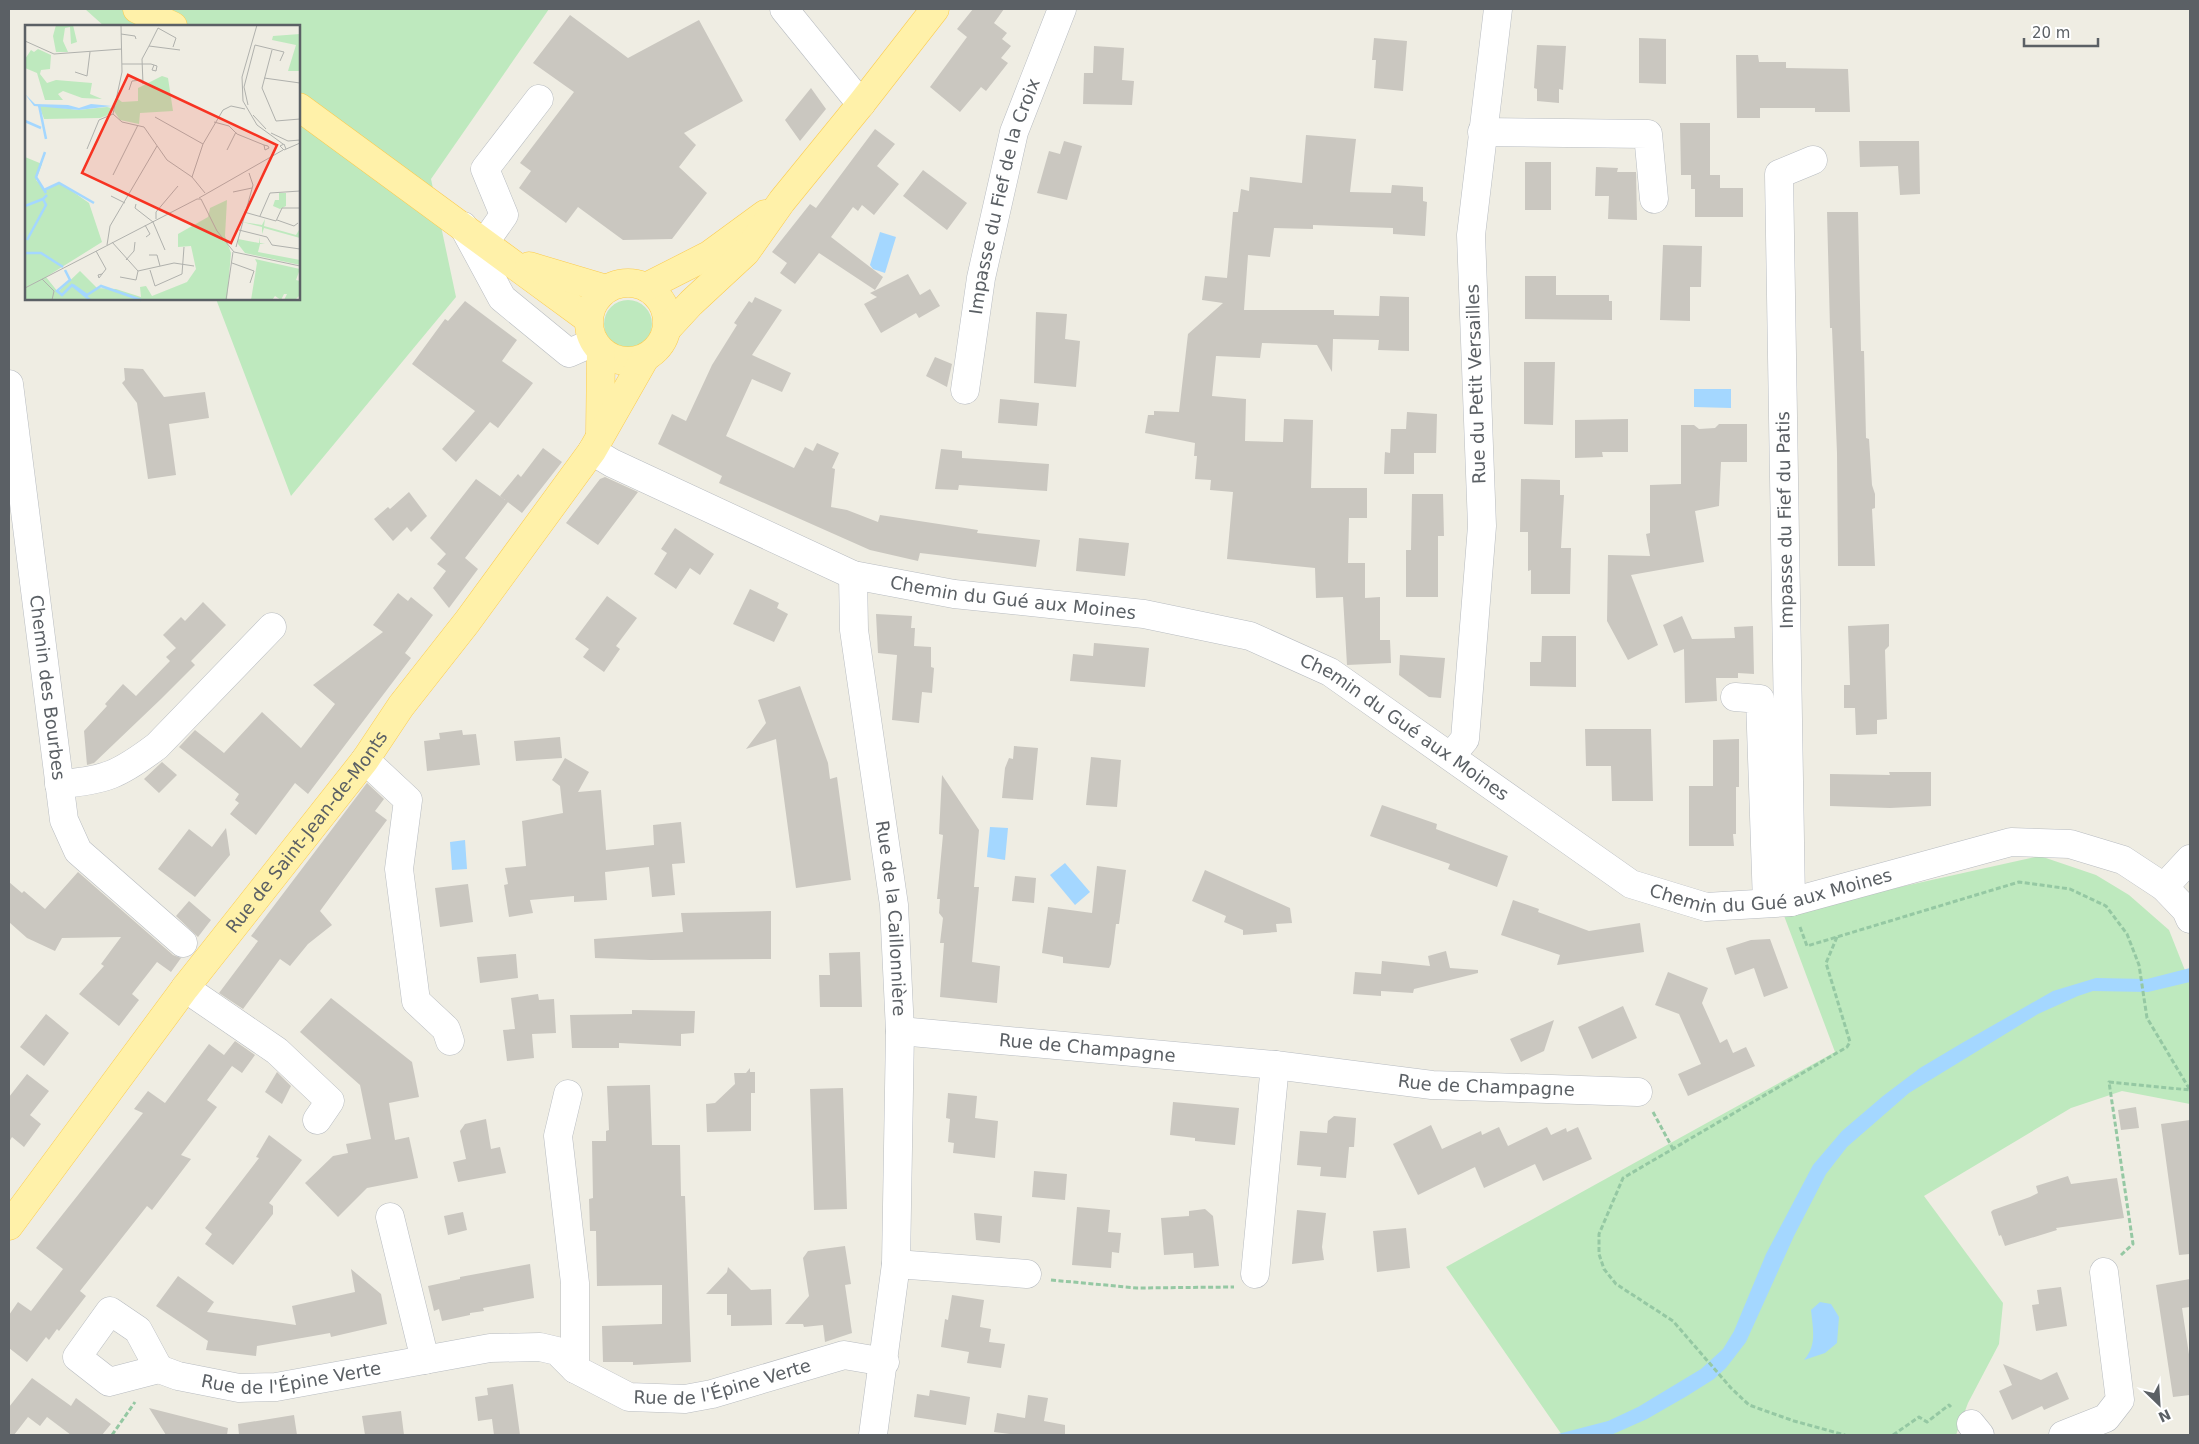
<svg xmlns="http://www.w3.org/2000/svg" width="2199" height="1444" font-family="'DejaVu Sans',sans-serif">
	<rect width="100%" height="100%" fill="#efede3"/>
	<path fill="#bee9be" d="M85,9H549L431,179L456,297L291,496L216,299H299V26H104Z
		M604 324a24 24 0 1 1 48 0a24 24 0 1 1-48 0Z
		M2040,856L2096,875L2129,895L2169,930L2190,983V1104L2122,1091L2071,1108L1924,1196L2003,1303L1999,1344L1968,1403L1956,1435H1562L1446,1267L1835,1052L1783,913Z"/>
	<path fill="#a4d7ff" d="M880,232L896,237L885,273L873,269L870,265Z
		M1694,389H1731V408L1694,407Z
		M990,827L1008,828L1005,860L987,857Z
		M465,840L467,869L452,870L450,842Z
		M1065,863L1090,892L1075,905L1050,875Z
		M2190,968V982L2148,992L2093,991L2078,996L2038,1014L1909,1093L1847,1147L1826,1174L1794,1236L1746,1342L1726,1368L1714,1379L1687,1396L1647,1419L1611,1435H1554L1608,1421L1638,1407L1701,1369L1723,1349L1734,1331L1766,1254L1813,1165L1842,1131L1883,1096L1920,1068L1962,1043L2053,991L2096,978L2147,979Z
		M1820,1302L1831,1304L1839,1317L1837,1343L1825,1353L1804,1360C1817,1345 1813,1330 1811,1310Z"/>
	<path fill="#cac7c0" d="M973,9H1004L994,23L1007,33L1002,39L1011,46L1001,58L1008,63L986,91L981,87L960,112L930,87L967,37L957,29Z
		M570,15L628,58L699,20L743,101L684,133L696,145L679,167L707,193L672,239L623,240L578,207L566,223L519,188L531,171L520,163L574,92L533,63Z
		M1374,38L1407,41L1403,91L1374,88L1376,60H1372Z
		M1639,38L1666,39V84L1639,83Z
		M1537,45L1566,46L1563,90L1559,89V103L1537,101V89L1534,88Z
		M1094,46L1124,48L1122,80L1134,81L1132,105L1083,104L1084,73H1093Z
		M1736,55H1758L1759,62H1786V68L1848,69L1850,112H1815V108H1760V118H1737Z
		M811,88L826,109L800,141L785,120Z
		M1680,123H1710V175H1720V188H1743V217H1695V189H1691V175H1681Z
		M875,129L895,144L877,166L899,184L874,215L862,205L858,211L853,207L831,237L883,277L875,290L819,253L795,284L780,273L787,263L772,252L810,204L816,208Z
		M1306,135L1356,139L1350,192L1391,193L1392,185L1423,187V201L1427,202L1425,236L1393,234V228L1313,225V229L1274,228L1270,257L1248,255L1244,310H1334V315L1379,316L1380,296L1409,297V351L1378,350L1379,340L1333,339L1332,372L1317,345L1262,343L1260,358L1216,356L1212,396L1246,399L1245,441L1283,442L1284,419L1313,420L1311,488H1367V518H1349L1348,563H1365V598L1380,597V640H1390L1391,663L1347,665L1343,597L1316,598L1315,568L1227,559L1233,492L1210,490L1211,480L1195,479L1197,456H1194L1195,443L1145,433L1148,415H1154V411L1179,412L1188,334L1223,303L1202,300L1205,276L1227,278L1233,212H1238L1241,189L1249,191L1250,177L1302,183Z
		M1064,141L1082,146L1067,200L1037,193L1049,151L1060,154Z
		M1859,141H1919L1920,194L1900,195L1898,166L1860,167Z
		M1525,162H1551V210H1525Z
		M1596,167L1618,168L1617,172H1636L1637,220L1608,219L1609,196H1595Z
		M923,170L967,203L947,230L903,196Z
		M1827,212H1858L1861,351H1864L1866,438L1869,439L1872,485L1875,494V508L1872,509L1875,566H1838L1837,453L1832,328H1830Z
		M1663,245L1702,246L1701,287H1690V321L1660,320Z
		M908,274L920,295L930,289L940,306L919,318L916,313L881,333L864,304L877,297L870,293Z
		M1525,276H1556V295H1609V301H1612V320L1525,319Z
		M755,297L782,310L752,355L791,373L782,392L752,379L726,436L794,468L805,447L813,451L817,443L839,453L832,468L835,469L831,507L847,510L878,522L880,515L978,530L977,533L1040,540L1036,567L920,553L918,561L870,550L719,483L722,476L658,444L672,414L686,421L712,365L737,325L734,323L749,301L752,303Z
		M465,301L517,340L502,361L533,383L498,428L490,422L456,462L442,449L475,411L412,364L445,319L448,321Z
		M1036,312L1067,314L1065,339L1080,341L1076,387L1034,383Z
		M935,357L952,364L947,387L926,376Z
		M1524,362H1555L1553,425L1524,424Z
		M124,368L143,369L164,397L205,392L209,418L169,424L176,475L148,479L137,403L122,383L125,380Z
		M1000,399L1039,403L1037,426L998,423Z
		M1407,412L1437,414L1436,453H1414V474H1384L1385,452L1390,453L1391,429H1406Z
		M1628,419V452H1602L1603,457L1575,458V420Z
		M1719,424H1747V462H1721L1719,506L1695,511L1704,562L1631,575L1658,645L1628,660L1607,621L1608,555L1650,556L1646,534L1650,533V485L1681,484V425H1694L1699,429L1715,428Z
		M543,448L562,462L522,513L500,496L518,474L521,477Z
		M941,449L962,451V458L1049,464L1047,491L959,485L958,490L935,489Z
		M605,477L638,492L598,545L566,523L600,479Z
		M476,479L508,502L465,558L478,569L449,608L433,588L446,571L437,564L446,554L430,538Z
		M1521,479L1560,480V495H1564L1561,548H1571L1570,594H1531V570L1528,571V532H1520Z
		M409,492L427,516L411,532L407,527L393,541L374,519L388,507L390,509Z
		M1412,494H1443L1444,536H1438V597H1406V550H1411Z
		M675,528L714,554L700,575L690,568L676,589L654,574L667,553L661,549Z
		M1079,538L1129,543L1125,576L1076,571Z
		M750,589L779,603L777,608L788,614L774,642L733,624Z
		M398,593L408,601L411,597L433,615L405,653L411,658L308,794L295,783L256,835L230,814L239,803L235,800L239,794L179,747L195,730L224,753L262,712L301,748L335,704L313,685L383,632L373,625Z
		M607,596L637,618L616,646L620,649L604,672L583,657L589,649L575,639Z
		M203,602L226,625L191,661L195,665L161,699L94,763L87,765L84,731L107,706L105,704L123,684L136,696L170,661L166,657L176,648L163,635L181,617L185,621Z
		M876,614L912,616L911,628H915L914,646L931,647V667L934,668L932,693L922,692L919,723L892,720L897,655L878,653Z
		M1682,616L1692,639L1735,638L1734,627L1753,626L1754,674L1738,673V678H1716L1717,701L1685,703L1684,649L1674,653L1663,625Z
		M1889,624V646L1885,650L1887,719L1877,720V734L1856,735L1855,708H1844V685H1850L1848,626Z
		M1542,636H1576V687L1530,686V662H1541Z
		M1094,643L1149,648L1145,687L1070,681L1073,654L1093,656Z
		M1400,655L1445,658L1441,698L1429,697L1399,675Z
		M800,686L828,763L830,779L837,777L851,880L796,888L776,739L746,749L766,723L758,700Z
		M1585,729H1651L1653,801H1612L1611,766H1586Z
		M462,730L463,735L476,734L480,765L427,771L424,741L440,739L439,733Z
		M560,737L562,758L516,761L514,741Z
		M1739,739V787H1736V834H1733L1734,846H1689V786H1713V740Z
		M1014,746L1038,748L1033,800L1002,798L1005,768L1009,758L1013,759Z
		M1091,757L1121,760L1117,807L1086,805Z
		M565,758L589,772L578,792L601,790L606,850L654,845L653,825L681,822L685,863L672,864L675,895L652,897L649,867L605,872L607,900L574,902V896L530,900L533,913L509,917L504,885L508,884L505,868L526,866L522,821L563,813L560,786L552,780Z
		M162,762L177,775L159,793L144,779Z
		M1889,772H1931V806L1890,808L1830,806V774L1890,775Z
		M942,775L979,830L974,887H979L972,962L1000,966L997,1003L940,997L944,943H940L943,918L939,913L940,899H937L943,835L939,834Z
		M367,783L384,799L375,811L387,820L320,911L332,925L308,944L290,966L280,959L243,1009L219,993L258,941L251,936Z
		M1382,805L1437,824L1436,829L1508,856L1497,887L1448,869L1450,864L1370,836Z
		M226,828L230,855L195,897L158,869L189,829L212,847Z
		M1097,866L1126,870L1119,924H1116L1111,964L1109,968L1063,963V957L1042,953L1048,907L1092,913Z
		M1205,870L1290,908L1292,923L1276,924L1277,932L1243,935V930L1224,922L1226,916L1192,901Z
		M78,872L173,955L181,958L171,972L157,962L132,994L139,1000L119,1026L79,994L104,966L101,964L121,937L62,938L55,951L27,938L9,922V882L22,893L24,891L45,909Z
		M1015,876L1036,878L1034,903L1012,901Z
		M468,884L473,922L440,927L435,888Z
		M1513,900L1539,909L1538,912L1589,931L1640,923L1644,952L1557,965L1560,955L1501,935Z
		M189,901L211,920L198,937L176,916Z
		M771,911V959L651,960L595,958L594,939L683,932L681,913Z
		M1770,939L1788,988L1764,997L1754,968L1735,975L1726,948L1751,940Z
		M1446,951L1450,968L1478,970V973L1414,989L1413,993L1381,991V996L1353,994L1355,972L1381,974L1382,961L1430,966L1428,956Z
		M860,952L862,1007H820L819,975H830L829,953Z
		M516,954L518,978L480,983L477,957Z
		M1668,972L1708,988L1702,1003L1720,1043L1727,1039L1733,1053L1746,1047L1755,1066L1688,1096L1678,1074L1701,1064L1679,1014L1655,1005Z
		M538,994L539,1000L554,999L556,1033L532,1034L534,1058L507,1061L503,1030L515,1029L511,998Z
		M331,998L412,1062L419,1097L389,1103L395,1140L409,1137L418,1178L367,1188L338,1217L305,1183L333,1156L348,1153L346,1144L371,1139L360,1085L300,1032Z
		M1623,1006L1637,1038L1592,1059L1578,1027Z
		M632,1010L695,1011L694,1033L681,1034V1046L619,1043V1048H572L570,1015L632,1014Z
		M46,1014L69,1033L44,1066L20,1047Z
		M1554,1020L1544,1051L1521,1062L1510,1039Z
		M235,1041L255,1055L242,1073L232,1066L207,1100L217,1107L181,1155L191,1159L152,1210L147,1206L80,1291L86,1296L59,1331L57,1329L49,1340L46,1337L27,1362L9,1348V1315L18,1302L31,1311L63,1269L36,1248L143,1113L134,1109L148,1091L165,1103L209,1044L224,1055Z
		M750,1068V1072H755V1093H751V1131L707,1132L706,1104L715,1103L735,1084L734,1073H746Z
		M277,1072L291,1086L282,1104L265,1092Z
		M27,1074L49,1091L30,1115L41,1124L24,1147L12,1137L9,1142V1097Z
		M650,1085L652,1145H680L681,1196H685L691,1362L633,1365V1362H603L602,1326L662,1324V1285L597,1286L596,1231H590L589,1199L593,1198L592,1141H606V1131L609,1130L607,1086Z
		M843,1088L847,1209L814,1210L810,1089Z
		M948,1093L977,1096L975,1118L998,1121L995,1158L953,1153L954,1143L948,1142L950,1119L946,1118Z
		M1173,1102L1239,1108L1235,1145L1195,1141V1138L1170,1135Z
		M2136,1107L2139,1128L2121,1130L2118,1110Z
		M1334,1116L1356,1118L1354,1147H1349L1346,1178L1320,1176L1321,1167L1297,1165L1300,1131L1327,1133L1328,1121Z
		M486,1119L491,1149L500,1147L506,1173L458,1182L453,1162L466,1159L460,1131L465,1124Z
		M2190,1120V1254L2179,1255L2161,1124Z
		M1431,1125L1442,1149L1481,1131L1482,1135L1499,1127L1508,1146L1547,1127L1551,1135L1566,1128L1567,1132L1578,1127L1592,1159L1543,1181L1535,1164L1484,1188L1475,1167L1418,1195L1393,1144Z
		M269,1135L302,1160L269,1203L273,1206V1214L233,1265L205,1244L212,1234L205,1228L259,1158L256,1157Z
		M1034,1171L1067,1174L1065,1200L1032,1197Z
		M2068,1176L2071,1184L2117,1178L2124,1218L2056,1228L2057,1230L2005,1246L2001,1235L1999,1236L1991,1212L1993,1210L2030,1197L2038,1193L2036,1186Z
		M1077,1207L1110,1210L1108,1232L1121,1233L1119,1253L1112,1252L1111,1268L1072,1265Z
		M1205,1209L1213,1216L1219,1266L1194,1268L1193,1253L1164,1255L1161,1218L1189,1216V1211Z
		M1297,1210L1326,1213L1322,1247L1324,1260L1292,1264Z
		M463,1212L467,1230L448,1235L444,1216Z
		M974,1213L1002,1216L1000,1243L976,1240Z
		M1406,1228L1410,1268L1377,1272L1373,1231Z
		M845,1246L851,1284L845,1285L852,1333L825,1342L823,1325L804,1327L803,1324H785L809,1296L803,1258L808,1251Z
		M530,1264L534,1298L483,1308L484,1311L470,1313V1315L442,1321L439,1309L434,1311L428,1286L460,1279V1277Z
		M728,1267L751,1290L771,1289L772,1325L731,1326V1315H727V1294H706L727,1272Z
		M351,1269L381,1294L387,1324L331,1337L330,1333L257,1346L256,1356L206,1350L208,1341L156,1306L178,1276L214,1302L207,1312L296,1325L292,1306L355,1292Z
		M2190,1279V1307L2182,1308L2190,1361V1395L2173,1397L2156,1285Z
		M2061,1287L2067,1326L2036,1331L2032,1305L2039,1304L2037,1290Z
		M952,1295L984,1300L980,1327L991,1329L989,1342L1005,1344L1001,1368L967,1363L969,1352L941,1347L945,1319L948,1320Z
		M2003,1364L2041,1380L2057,1372L2069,1399L2044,1410L2042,1406L2012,1420L1999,1391L2012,1385Z
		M32,1378L71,1406L76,1398L111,1424L102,1435H71L47,1417L40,1426L28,1417L14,1435H9V1407Z
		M513,1384L520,1435H494L492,1419L478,1421L475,1397L488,1395L487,1388Z
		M930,1390L970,1397L966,1425L914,1417L917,1394L929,1396Z
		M1028,1395L1048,1398L1044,1421L1065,1425V1435H1018L994,1432L997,1413L1025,1418Z
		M149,1408L228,1428L227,1435H166Z
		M401,1411L404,1435H365L362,1416Z
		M294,1415L297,1435H239L238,1424Z"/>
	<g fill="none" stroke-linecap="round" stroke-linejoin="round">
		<defs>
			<g id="minor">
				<path d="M784,9L861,104"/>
				<path d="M1482,132L1648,134L1654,199"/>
				<path d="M463,226L502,298L569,353L594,342"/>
				<path d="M485,242L504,215L485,169L539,99"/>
				<path id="s1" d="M9,384L64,820L78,851L183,943"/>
				<path id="s2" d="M965,390L981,278L1014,132L1062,9"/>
				<path id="s3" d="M592,451L612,463L853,575L954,594L1144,614L1250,636L1330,672L1631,884L1706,907L1791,902L2011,842L2070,844L2123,860L2164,887L2186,910L2190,919"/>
				<path id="s4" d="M853,575L854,630L894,905L900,1031L896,1264L873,1435"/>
				<path d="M1735,697L1760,699L1767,903"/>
				<path d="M1451,756L1465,739L1482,526L1471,235L1498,9"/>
				<path d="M365,760L408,800L399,869L416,1001L446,1029L450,1041"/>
				<path d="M59,784C105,781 120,774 157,746L272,627"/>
				<path d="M2164,887L2190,859"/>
				<path d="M1791,902L1779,174L1813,160"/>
				<path d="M185,988L277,1051L330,1101L317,1120"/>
				<path id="s5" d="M900,1031L1275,1065L1432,1085L1638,1092"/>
				<path d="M568,1094L558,1136L575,1283V1369"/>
				<path d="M390,1217L425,1360"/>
				<path d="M896,1264L1027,1274"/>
				<path d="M1255,1274L1275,1065"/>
				<path d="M110,1311L138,1330L159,1369L109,1382L77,1357Z"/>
				<path id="s6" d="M159,1369L178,1376L239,1388L276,1387L490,1348L540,1347L557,1351L575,1369L629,1397L685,1399L712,1394L844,1355L885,1362"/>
				<path d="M1971,1424L1980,1435"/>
				<path d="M2063,1435L2106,1418L2120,1400L2104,1272"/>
			</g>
			<g id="major">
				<path d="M137,9L173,26"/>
				<path d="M299,107L588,319"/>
				<path d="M529,266L606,289"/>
				<circle cx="628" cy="322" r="39"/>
				<path d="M646,287L709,255L765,214"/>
				<path d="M667,329L691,303L746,252L782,201L861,104L935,9"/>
				<path d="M600,433L601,352"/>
				<path id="s7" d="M9,1226L185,988L365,760L401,706L467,622L592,451L645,358"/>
			</g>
		</defs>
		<use href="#minor" stroke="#b8bcc1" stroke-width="29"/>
		<use href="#major" stroke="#fccc4f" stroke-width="29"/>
		<path stroke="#95c8a3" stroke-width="3" stroke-dasharray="5 2.5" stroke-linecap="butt" d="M1800,927L1807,946L2019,882L2070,889L2106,906L2127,934L2139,965L2147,1018L2190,1090
			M1837,937L1826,963L1850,1042L1847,1047L1623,1178L1599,1234V1254L1604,1269L1616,1284L1673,1321L1731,1388L1749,1405L1794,1421L1845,1435
			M1653,1112L1673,1149
			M2121,1255L2133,1244L2109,1082L2190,1090
			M1051,1280L1137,1288L1234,1287
			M112,1435L135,1402
			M1893,1435L1919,1417L1927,1422L1949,1405L1951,1407"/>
		<use href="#minor" stroke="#fff" stroke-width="28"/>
		<use href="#major" stroke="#fff1a9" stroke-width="28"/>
	</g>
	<g text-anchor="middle" stroke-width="5" stroke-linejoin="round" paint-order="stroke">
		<g font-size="18" fill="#5b6065" stroke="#fff">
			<text dy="6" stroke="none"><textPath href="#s2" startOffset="198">Impasse du Fief de la Croix</textPath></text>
			<text transform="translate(1476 384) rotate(-92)" y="6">Rue du Petit Versailles</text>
			<text transform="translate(1785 520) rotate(-91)" y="6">Impasse du Fief du Patis</text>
			<text dy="6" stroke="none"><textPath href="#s3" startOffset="451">Chemin du Gué aux Moines</textPath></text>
			<text dy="6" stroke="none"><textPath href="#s1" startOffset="306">Chemin des Bourbes</textPath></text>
			<text dy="6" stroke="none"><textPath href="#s3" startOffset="871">Chemin du Gué aux Moines</textPath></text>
			<text dy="6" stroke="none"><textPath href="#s7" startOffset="494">Rue de Saint-Jean-de-Monts</textPath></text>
			<text dy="6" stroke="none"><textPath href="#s3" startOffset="1291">Chemin du Gué aux Moines</textPath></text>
			<text dy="6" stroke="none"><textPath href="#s4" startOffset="346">Rue de la Caillonnière</textPath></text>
			<text dy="6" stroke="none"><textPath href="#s5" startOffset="188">Rue de Champagne</textPath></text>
			<text dy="6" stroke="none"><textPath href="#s5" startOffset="589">Rue de Champagne</textPath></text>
			<text dy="6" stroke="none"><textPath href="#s6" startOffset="135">Rue de l'Épine Verte</textPath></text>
			<text dy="6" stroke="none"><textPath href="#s6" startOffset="586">Rue de l'Épine Verte</textPath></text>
		</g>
	</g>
	<g transform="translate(25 25)">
		<rect width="275" height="275" fill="#efede3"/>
		<path d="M31,0H48L52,17L46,19L45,2L40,3L38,16L43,27H31L28,11ZM275,9V46H263L271,20L247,15L248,11ZM13,24L26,30L25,44L16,45L15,49L22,58L31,55L67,58L65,69L77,74L57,73L38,66L33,69L38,75H20L12,48L0,43V34L6,25L9,27ZM137,51L143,53L148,86L115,88L114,99L95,95L89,86L92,73L97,77L113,76V63ZM14,80L53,85L82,82L86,83V89L75,93L19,94ZM0,132L17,139L11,155L20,165L34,157L64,178L77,217L21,252L33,267L55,246L72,263L91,264L116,272L115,262L121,261L127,271L162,257L171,244L166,221L153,222V209L183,192L185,183L202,175L200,211L206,228L202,275H0ZM254,168H261V181L255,184L248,181L250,175H254ZM240,194L239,201L271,210L274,205L275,213L239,203L237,209V202L217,197L237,200ZM235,212V218L240,219H235L233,227L275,235V240L220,228L213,219V214L234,218ZM230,234L275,244L271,255L275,256V270L270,275H259L262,269H259L256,275L250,271L247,275H226L232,238Z" fill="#bee9be"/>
		<path d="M0,69L10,79L43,80L54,83L66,79L87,81L54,85L9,81Z" fill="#a4d7ff"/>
		<path fill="none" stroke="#a4d7ff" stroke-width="2.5" d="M14,80L21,114M0,96L16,103M20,127L11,152L21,168M19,165L34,158L69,178M0,181L18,174M2,215L21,180L18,174L22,170M0,228H16L38,242M40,245L45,255L32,266L37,270L47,260L65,275M48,260L62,270L76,261L116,275"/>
		<path fill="none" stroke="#b0b1ad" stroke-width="1" d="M96,0L97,47L88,89L97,97L119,102L142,135L167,152L180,168M232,0L217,52L218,76L232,100L258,119M96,9L110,11L111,14M0,16L29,29L97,24M230,20L259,27L255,36M124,21L133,3L151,13L148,22M247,25L237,63L251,96M97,39H126L132,41L131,46L127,45L129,40M50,47L62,51L65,27M239,53L275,58M118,59L117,34L124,21L155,25M104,65L107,56L117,55M223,80L219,62L230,20M228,90L241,104M130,92L178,119M251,96L275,94M189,97L204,101L212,109L239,120M246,108L263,116L275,115M239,120L243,121L244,123L240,125ZM62,124L74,95L88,89M261,124L259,119L255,121L259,125L275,118M202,125L211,107M88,150L113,100M167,152L178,119L198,85L206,81L220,84M208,167L227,163M86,171L100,178M174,173L258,125M172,174H176L192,206L209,227L275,241M111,179L110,183L128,197L140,225M219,187L251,196L257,183H275M235,191L245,168L275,166M131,194V187L153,161M252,195L269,201L273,198M120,200L125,209L121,212M214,205L242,212L247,220L275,224M87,217L113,246M82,220L85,201L132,121M211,222L228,160L224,148M71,226L81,244L74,253L73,250L77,249M124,230H132L135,241M101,235L109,226L110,217M207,238L229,246L225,258M125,245L130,261L157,249L159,222M113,246L149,238L169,241M95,252L111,255L113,246M17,254L29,266L27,275M0,263L172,174M201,275L208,227"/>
		<path fill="#f73322" fill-opacity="0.15" stroke="#f73322" stroke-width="2.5" d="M103,50L252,120L206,218L57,148Z"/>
		<rect width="275" height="275" fill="none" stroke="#5b6065" stroke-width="2.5"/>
	</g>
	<rect width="2199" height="1444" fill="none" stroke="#5b6065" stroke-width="20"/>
	<g transform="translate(2159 1404) rotate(155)" stroke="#ffffff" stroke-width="4" paint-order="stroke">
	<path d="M0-4L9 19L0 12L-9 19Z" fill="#5b6065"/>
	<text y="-8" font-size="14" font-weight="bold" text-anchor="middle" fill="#5b6065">N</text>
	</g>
	<path d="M2024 38v8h74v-8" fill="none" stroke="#5b6065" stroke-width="2.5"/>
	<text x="2032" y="38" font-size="15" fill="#5b6065" stroke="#ffffff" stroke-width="4" paint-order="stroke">20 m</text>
</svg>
